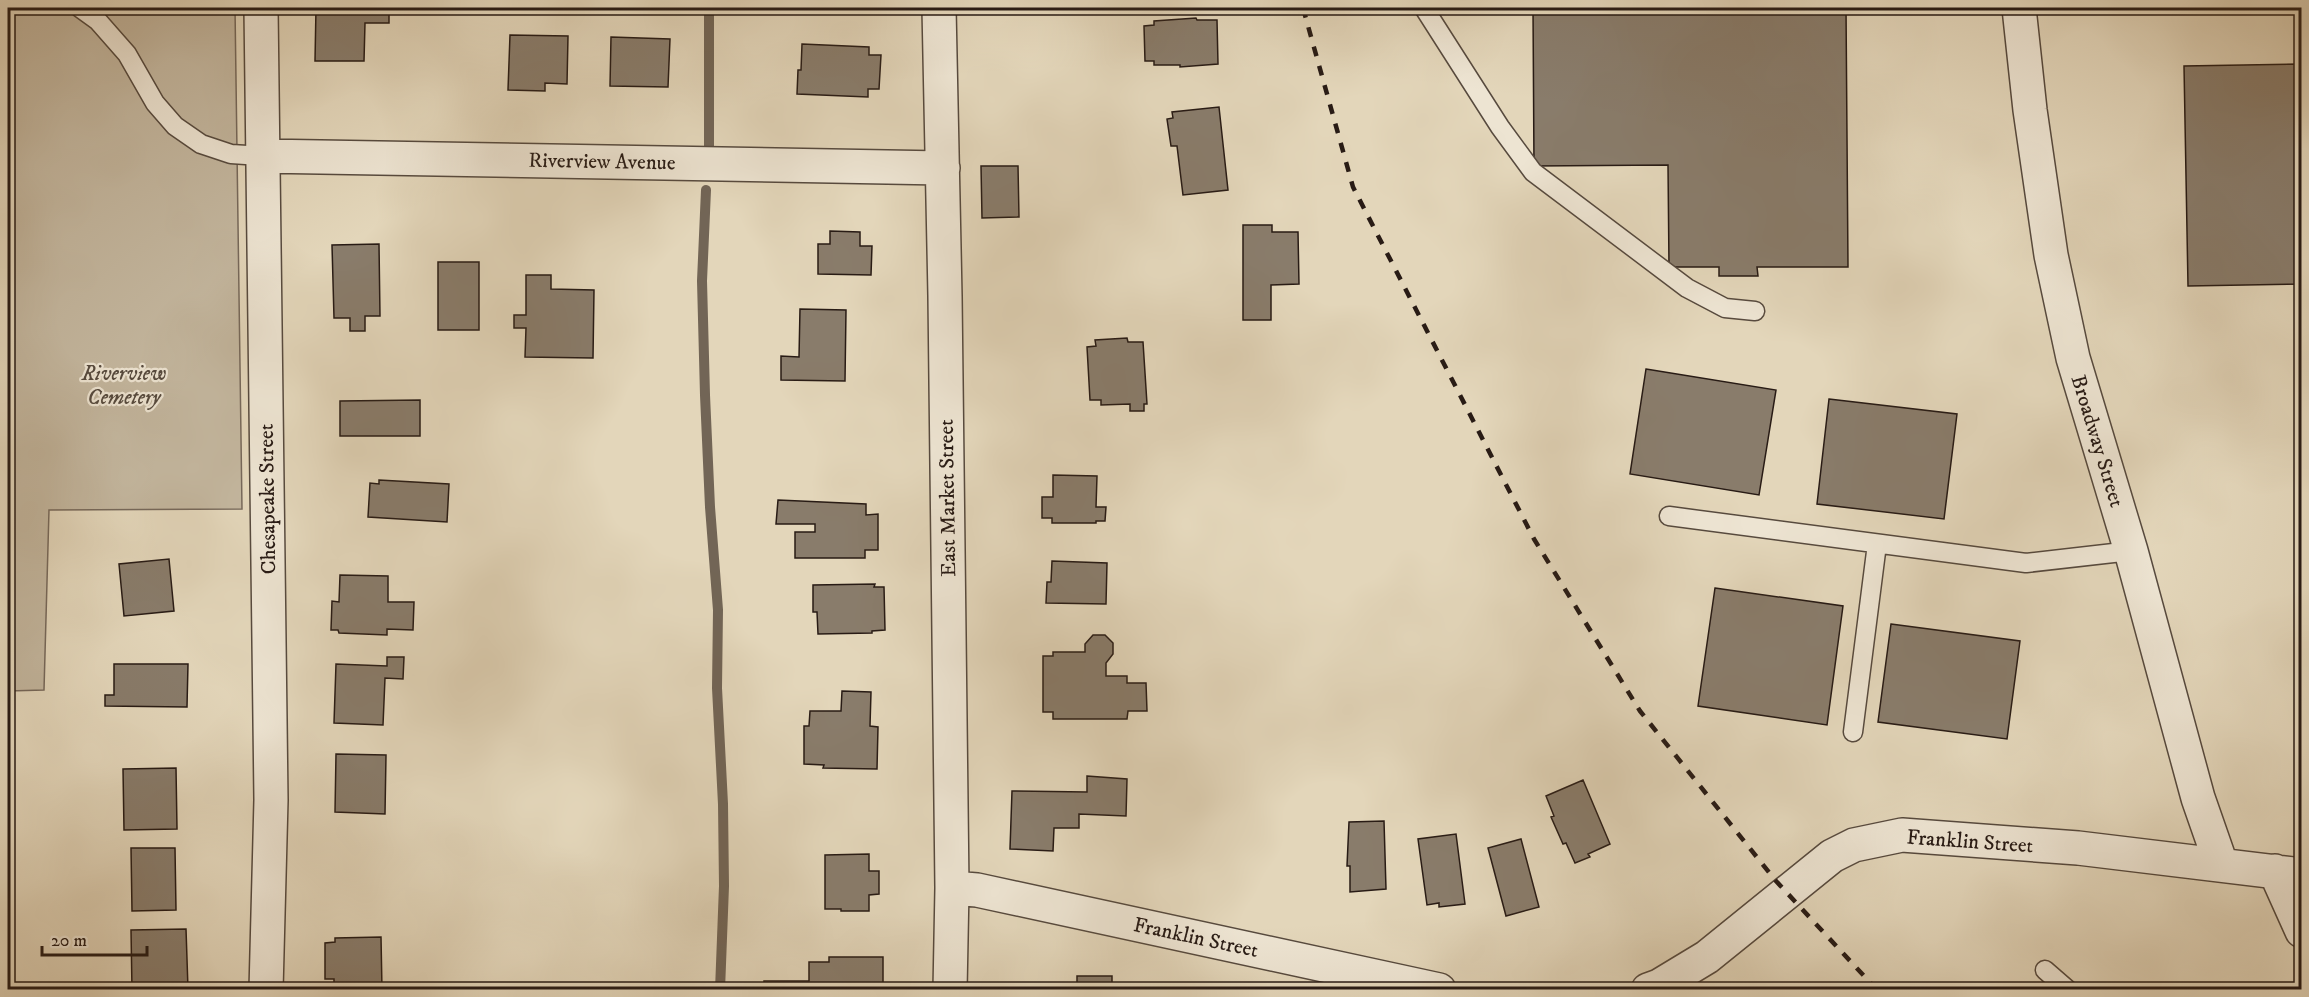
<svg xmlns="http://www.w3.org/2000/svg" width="2309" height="997" font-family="'IM FELL DW Pica',serif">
	<rect width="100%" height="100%" fill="#e3d6ba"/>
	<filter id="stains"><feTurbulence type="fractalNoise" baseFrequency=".00333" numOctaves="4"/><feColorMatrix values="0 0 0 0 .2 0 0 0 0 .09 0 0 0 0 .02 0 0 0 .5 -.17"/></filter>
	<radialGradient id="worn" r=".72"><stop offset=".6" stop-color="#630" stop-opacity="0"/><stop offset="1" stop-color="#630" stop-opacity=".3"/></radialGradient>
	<path fill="#c3b69e" stroke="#76685a" stroke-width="1.5" d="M8,8H235L242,509L49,510L44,690L8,691Z"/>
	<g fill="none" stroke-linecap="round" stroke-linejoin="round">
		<path stroke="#726556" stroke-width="10" d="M709,146V8
			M706,190L702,281L705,395L710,507L718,610L717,688L723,804L724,886L720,990"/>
	</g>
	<path fill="#897c6b" stroke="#281b15" stroke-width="1.5" d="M316,8H389V23H365L364,61H315Z
		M1533,8H1846L1848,267H1757L1758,276H1719V267H1669L1668,165L1534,166Z
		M1196,18L1197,20H1217L1218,64L1180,67V65H1154V61H1145L1144,26L1154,25V21Z
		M510,35L568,36L567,84L545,83V91L508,90Z
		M611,37L670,39L668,87L610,86Z
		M802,44L869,47V55H881L879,89H868V97L797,94L798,70H801Z
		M2298,64L2302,284L2188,286L2184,66Z
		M2298,89H2302L2301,216Z
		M1219,107L1228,190L1183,195L1177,146H1171L1167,119L1173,118L1172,112Z
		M981,166H1018L1019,217L982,218Z
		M1243,225H1272V232H1298L1299,284L1271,285V320H1243Z
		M830,231L860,232V246H872L871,275L818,274V244H830Z
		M379,244L380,316H365V331H350V318H334L332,245Z
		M438,262H479V330H438Z
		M526,275H551V289L594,290L593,358L525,357L526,328H514V315H526Z
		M800,309L846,310L845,381L781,380V356L799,357Z
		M1127,338L1128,342H1143L1147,404H1144V411H1130V404L1101,405V400H1090L1087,347L1096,346L1095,340Z
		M1646,369L1776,390L1759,495L1630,474Z
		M1829,399L1957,414L1944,519L1817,504Z
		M420,400V436H340V401Z
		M1053,475L1097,476L1096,507H1106L1105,521H1096V523H1052V518H1042V497H1053Z
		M379,480L449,484L447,522L368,517L370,483L379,484Z
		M778,500L866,504V515L878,514V550H865V558H795V532H815V524H776Z
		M169,559L174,611L124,616L119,564Z
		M1052,561L1107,563L1106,604L1046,603L1047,582H1051Z
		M340,575L388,576V602H414L413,630L387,629V635L339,633L338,630H331L332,601L339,602Z
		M875,584L874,587H884L885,630L872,631V633L818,634L817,612H813V585Z
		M1715,588L1843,606L1827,725L1698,706Z
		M1891,624L2020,641L2007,739L1878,722Z
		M1093,635H1105L1113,643V654L1106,663V676H1127V683H1146L1147,711H1128L1127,719H1053V712H1043V656H1053V652H1085V644Z
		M387,657H404L403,679L385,678L383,725L334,723L336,664L387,666Z
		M114,664H188L187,707L105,706V695H114Z
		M842,691L871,692L870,726L878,727L877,769L823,768L824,765L804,764V726H809L810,711H841Z
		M336,754L386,755L385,814L335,812Z
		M176,768L177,829L124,830L123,769Z
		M1087,776L1127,779L1126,816L1079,814V828H1054L1053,851L1010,849L1012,791L1087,792Z
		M1583,780L1610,844L1588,854L1590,857L1575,863L1566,843L1563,844L1551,817L1554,816L1546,796Z
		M1384,821L1386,889L1350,892V866H1347L1349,822Z
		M1456,834L1465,904L1439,907V903L1427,905L1418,839Z
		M1521,839L1539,907L1506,916L1488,848Z
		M131,848H175L176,910L132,911Z
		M869,854V871H879V894L869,895V911H841V909H825V855Z
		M186,929L188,989L132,990L131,930Z
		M381,937L382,990H359V984L334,985V979H325V943L335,942V938Z
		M829,957H883V987H880V990H764V981H809V962H829Z
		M1077,976H1112V986H1120V990H1045L1056,989V987H1077Z"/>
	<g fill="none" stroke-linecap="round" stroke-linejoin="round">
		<defs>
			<path id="service" d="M80,8L98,21L127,54L155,103L175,126L201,144L231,154L262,156
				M1424,8L1500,127L1533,172L1687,288L1725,308L1755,311
				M1669,516L2026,563L2131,551
				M1853,732L1877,544
				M2045,970L2068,990"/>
			<path id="minor" d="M261,8L271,800L266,990
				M939,8L945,296L952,888L950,990
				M2019,8L2030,110L2051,255L2073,358L2131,551L2198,798L2221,864
				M262,156L943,168
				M2275,871L2302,931
				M952,888L977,890L1439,990
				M1648,990L1659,986L1707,957L1832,856L1854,845L1902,835L2078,848L2302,875"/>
		</defs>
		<use href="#service" stroke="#574a3e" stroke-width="21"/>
		<use href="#minor" stroke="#574a3e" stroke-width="36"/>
		<use href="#service" stroke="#ede4d2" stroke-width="18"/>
		<use href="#minor" stroke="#ede4d2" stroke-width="33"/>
		<path stroke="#281b15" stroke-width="4.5" stroke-dasharray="10 10" stroke-linecap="butt" d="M1303,8L1353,187L1534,539L1640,711L1776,881L1877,990"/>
	</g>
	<g text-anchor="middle" stroke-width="4.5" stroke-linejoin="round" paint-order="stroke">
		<g font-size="21" fill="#281b15" stroke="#ede4d2">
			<text transform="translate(602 161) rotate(1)" y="7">Riverview Avenue</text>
			<text transform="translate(2098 441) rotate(73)" y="7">Broadway Street</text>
			<text transform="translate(947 498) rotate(-91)" y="7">East Market Street</text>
			<text transform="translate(267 499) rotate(-91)" y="7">Chesapeake Street</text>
			<text transform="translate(1970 841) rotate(4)" y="7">Franklin Street</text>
			<text transform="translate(1196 937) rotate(12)" y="7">Franklin Street</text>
		</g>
		<g font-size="21" font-style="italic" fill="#564a3e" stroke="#ede4d2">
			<text x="124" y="380">Riverview<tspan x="124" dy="24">Cemetery</tspan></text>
		</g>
	</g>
	<rect width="2309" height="997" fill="none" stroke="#e3d6ba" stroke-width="30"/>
	<rect x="9" y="9" width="2291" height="979" fill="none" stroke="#281b15" stroke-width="3"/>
	<rect x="15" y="15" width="2279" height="967" fill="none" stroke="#281b15" stroke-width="1.5"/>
	<path d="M42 946v9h105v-9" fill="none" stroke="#281b15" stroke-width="3"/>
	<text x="51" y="946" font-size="18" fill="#281b15" stroke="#ede4d2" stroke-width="4.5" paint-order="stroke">20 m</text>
	<rect width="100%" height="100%" filter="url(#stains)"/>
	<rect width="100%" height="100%" fill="url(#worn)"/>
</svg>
